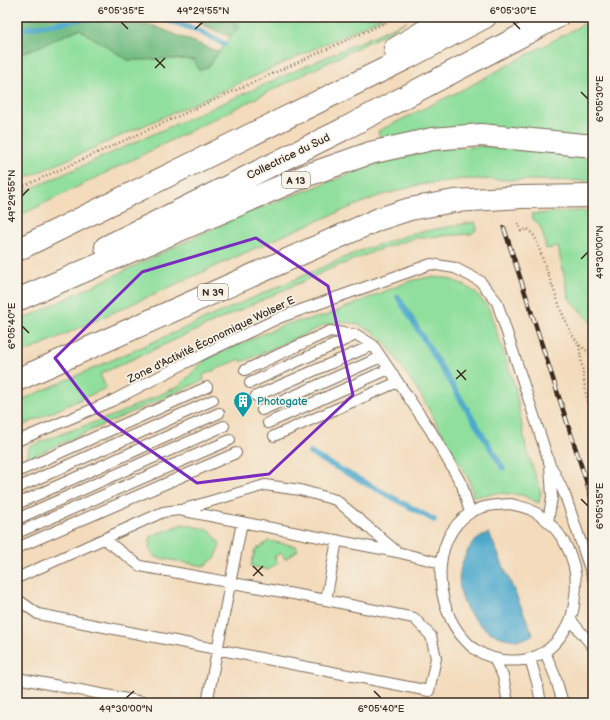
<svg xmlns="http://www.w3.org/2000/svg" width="610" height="720" font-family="'Balsamiq Sans',sans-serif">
	<rect width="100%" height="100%" fill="#f7f3e8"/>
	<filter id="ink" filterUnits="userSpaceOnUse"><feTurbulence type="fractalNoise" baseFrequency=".025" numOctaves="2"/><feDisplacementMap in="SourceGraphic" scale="8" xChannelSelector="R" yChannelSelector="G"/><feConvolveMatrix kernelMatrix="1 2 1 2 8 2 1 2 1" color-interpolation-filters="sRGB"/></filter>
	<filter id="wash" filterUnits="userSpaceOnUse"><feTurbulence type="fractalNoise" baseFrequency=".012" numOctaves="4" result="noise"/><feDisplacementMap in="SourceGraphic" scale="16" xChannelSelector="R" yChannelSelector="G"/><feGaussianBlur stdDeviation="0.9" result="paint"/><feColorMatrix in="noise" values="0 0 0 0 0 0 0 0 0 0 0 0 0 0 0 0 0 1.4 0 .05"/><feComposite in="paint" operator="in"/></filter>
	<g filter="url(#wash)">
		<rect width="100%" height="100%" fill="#f3dbbc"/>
		<path fill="#90df9d" stroke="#66845e" d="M231,17H383L262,73L17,182V56L79,29L128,60L180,59L196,60L199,71L209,66L230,37L239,27Z
			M593,19V137L381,141L378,131L468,87Z
			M407,21L385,34L17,217V195Z
			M482,146L554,153L593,159V181L463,179L418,185L376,197L300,228L17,356V322L244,214L374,165L431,150Z
			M593,210V325L569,298L558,247L546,249C544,239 543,225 533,219L532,214Z
			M475,222L477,229L471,234L415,238L378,250L330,269L100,374L106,388L17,428V402L357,252L414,233Z
			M430,277L447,278L464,285L476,293L489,309L515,387L526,448L541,492L539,503L522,495L498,493L474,497L469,480L420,394L385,342L372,331L357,324L342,322L327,324L242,362L240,359L203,375L204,380L31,457L28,454L29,447L53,437L115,415L179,386L206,359L286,324L325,316L410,281Z
			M183,524L210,530L220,544L216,557L204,566L155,557L149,548L151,536Z
			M269,541L296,546L298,550L285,559L281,553L274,557L278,563L268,570L251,566L255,550Z"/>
		<path fill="#74be84" stroke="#587451" d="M17,17H105L117,23L154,26L219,52L209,66L199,71L195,60L180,59L128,60L79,29L17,56Z
			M188,17H231L239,27L230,37L190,19Z"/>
		<path fill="#4ea9cc" stroke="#446a75" d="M489,533L533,634C530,636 526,639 522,639C516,641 507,639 501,637C468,626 449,588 465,556C468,550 472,542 478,539C481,536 486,535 489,533Z"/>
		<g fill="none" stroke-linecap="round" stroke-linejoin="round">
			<path stroke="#4ea9cc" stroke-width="5.5" d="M157,17L197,30L224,44
				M17,30L82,19L106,17
				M398,297L503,468
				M310,453L434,520"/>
		</g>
	</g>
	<g filter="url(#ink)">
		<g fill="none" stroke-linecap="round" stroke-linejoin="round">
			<defs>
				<path id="lane" d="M245,370L330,331L357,335L373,345L431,431L462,485L470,513
					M250,383L356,335
					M256,396L373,345
					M262,410L381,357
					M268,423L389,369
					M274,436L398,382
					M17,441L112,401L203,354L281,317L431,264L455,268L480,281L497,302L550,465L552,497L548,522
					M552,468L565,495L593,578
					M17,472L207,387
					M17,488L213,400
					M17,504L219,413
					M511,504C517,506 525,507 531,510C562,526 580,562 575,596C574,606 573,616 568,625C557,644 544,657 522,660C506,662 490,659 476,650C472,648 468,643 465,640C434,608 429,539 470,513C482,505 497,505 511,504Z
					M181,510L265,485L300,490L336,500L395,550
					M17,519L224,426
					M17,533L230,440
					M104,539L140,566L326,600L337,540
					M17,548L236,453
					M17,578L163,512L179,510L397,552L441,563
					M17,599L38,614L429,691L436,658L431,636L414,618L326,600
					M571,620L593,647
					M545,652L555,676L563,703
					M494,659L503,676L508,703
					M530,659L537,682L541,703
					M17,678L148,703
					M207,703L242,522"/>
				<path id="primary" d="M17,380L379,219L410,209L454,201L522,197L593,196"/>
				<path id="highway" d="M395,49L448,17
					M106,247L342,130L557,17
					M17,250L407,58L485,17
					M17,300L305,176L370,153L432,139L481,135L583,145H593"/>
			</defs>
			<use href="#lane" stroke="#7b6855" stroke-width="12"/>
			<use href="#primary" stroke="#7b6855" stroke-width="24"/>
			<use href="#highway" stroke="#7b6855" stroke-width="24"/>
			<path stroke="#7b6855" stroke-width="2.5" stroke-dasharray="1 3" stroke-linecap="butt" d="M17,189L398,17
				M518,223L521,231L528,229L535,237L562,313L571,333L579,345L593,355
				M579,345L586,394L593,417"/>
			<use href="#lane" stroke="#fff" stroke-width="10"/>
			<use href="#primary" stroke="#fff" stroke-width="22"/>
			<use href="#highway" stroke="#fff" stroke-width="22"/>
			<defs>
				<path id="rail" d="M504,228L593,502"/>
			</defs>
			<use href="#rail" stroke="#3b2a1e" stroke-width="4.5"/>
			<use href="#rail" stroke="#f7f3e8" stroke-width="3" stroke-dasharray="9" stroke-linecap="butt"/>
		</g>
	</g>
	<path fill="none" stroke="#7b2cbf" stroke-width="3" stroke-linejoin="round" d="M256,238L328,286L353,395L269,474L197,483L97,413L55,358L142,272Z"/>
	<path fill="none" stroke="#3b2a1e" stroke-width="1.5" d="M121,22L128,29M513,22L520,29M195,29L203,22M155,58L165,68M155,68L165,58M581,92L588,99M22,196L29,189M581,259L588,252M22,326L29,333M457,370L466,380M456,379L466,370M581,499L588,506M253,566L263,576M253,576L263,566M374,691L381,698M126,698L134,691"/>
	<defs>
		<symbol id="building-pin" viewBox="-11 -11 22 30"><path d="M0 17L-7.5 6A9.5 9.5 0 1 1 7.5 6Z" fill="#0f9aa8" stroke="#f7f3e8"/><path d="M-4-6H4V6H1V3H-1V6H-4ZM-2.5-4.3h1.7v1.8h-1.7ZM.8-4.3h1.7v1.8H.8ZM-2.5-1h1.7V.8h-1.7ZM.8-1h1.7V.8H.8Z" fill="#fff"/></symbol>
	</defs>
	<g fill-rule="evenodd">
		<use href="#building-pin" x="232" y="390" width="22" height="30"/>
	</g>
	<g text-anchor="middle" stroke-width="3.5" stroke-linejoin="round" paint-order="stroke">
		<g fill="#f7f3e8" stroke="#73665b" stroke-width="1">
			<rect x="282" y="172" width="28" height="16" rx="3"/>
			<rect x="198" y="284" width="30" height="16" rx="3"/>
		</g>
		<g font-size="10" font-weight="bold" fill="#3b2a1e">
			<text x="296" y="184">A 13</text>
			<text x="213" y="296">N 39</text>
		</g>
		<g font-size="11" fill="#3b2a1e" stroke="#f7f3e8">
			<text transform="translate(288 156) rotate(-26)" y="4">Collectrice du Sud</text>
			<text transform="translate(211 339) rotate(-26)" y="4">Zone d'Activité Économique Wolser E</text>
		</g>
		<g font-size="11" fill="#0d838f" stroke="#f7f3e8" text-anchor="start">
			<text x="257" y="405">Photogate</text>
		</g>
	</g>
	<rect width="610" height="720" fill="none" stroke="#f7f3e8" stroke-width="44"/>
	<rect x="22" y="22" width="566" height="676" fill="none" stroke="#3b2a1e" stroke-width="1.5"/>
	<g font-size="10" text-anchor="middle" fill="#3b2a1e">
		<text x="121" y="14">6°05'35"E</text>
		<text x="203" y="14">49°29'55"N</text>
		<text x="513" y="14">6°05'30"E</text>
		<text transform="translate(599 99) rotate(-90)" y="4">6°05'30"E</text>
		<text transform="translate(11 196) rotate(-90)" y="4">49°29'55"N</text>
		<text transform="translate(599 252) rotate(-90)" y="4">49°30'00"N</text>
		<text transform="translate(11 326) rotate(-90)" y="4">6°05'40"E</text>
		<text transform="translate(599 506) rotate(-90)" y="4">6°05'35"E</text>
		<text x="126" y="712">49°30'00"N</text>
		<text x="381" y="712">6°05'40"E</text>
	</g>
</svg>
